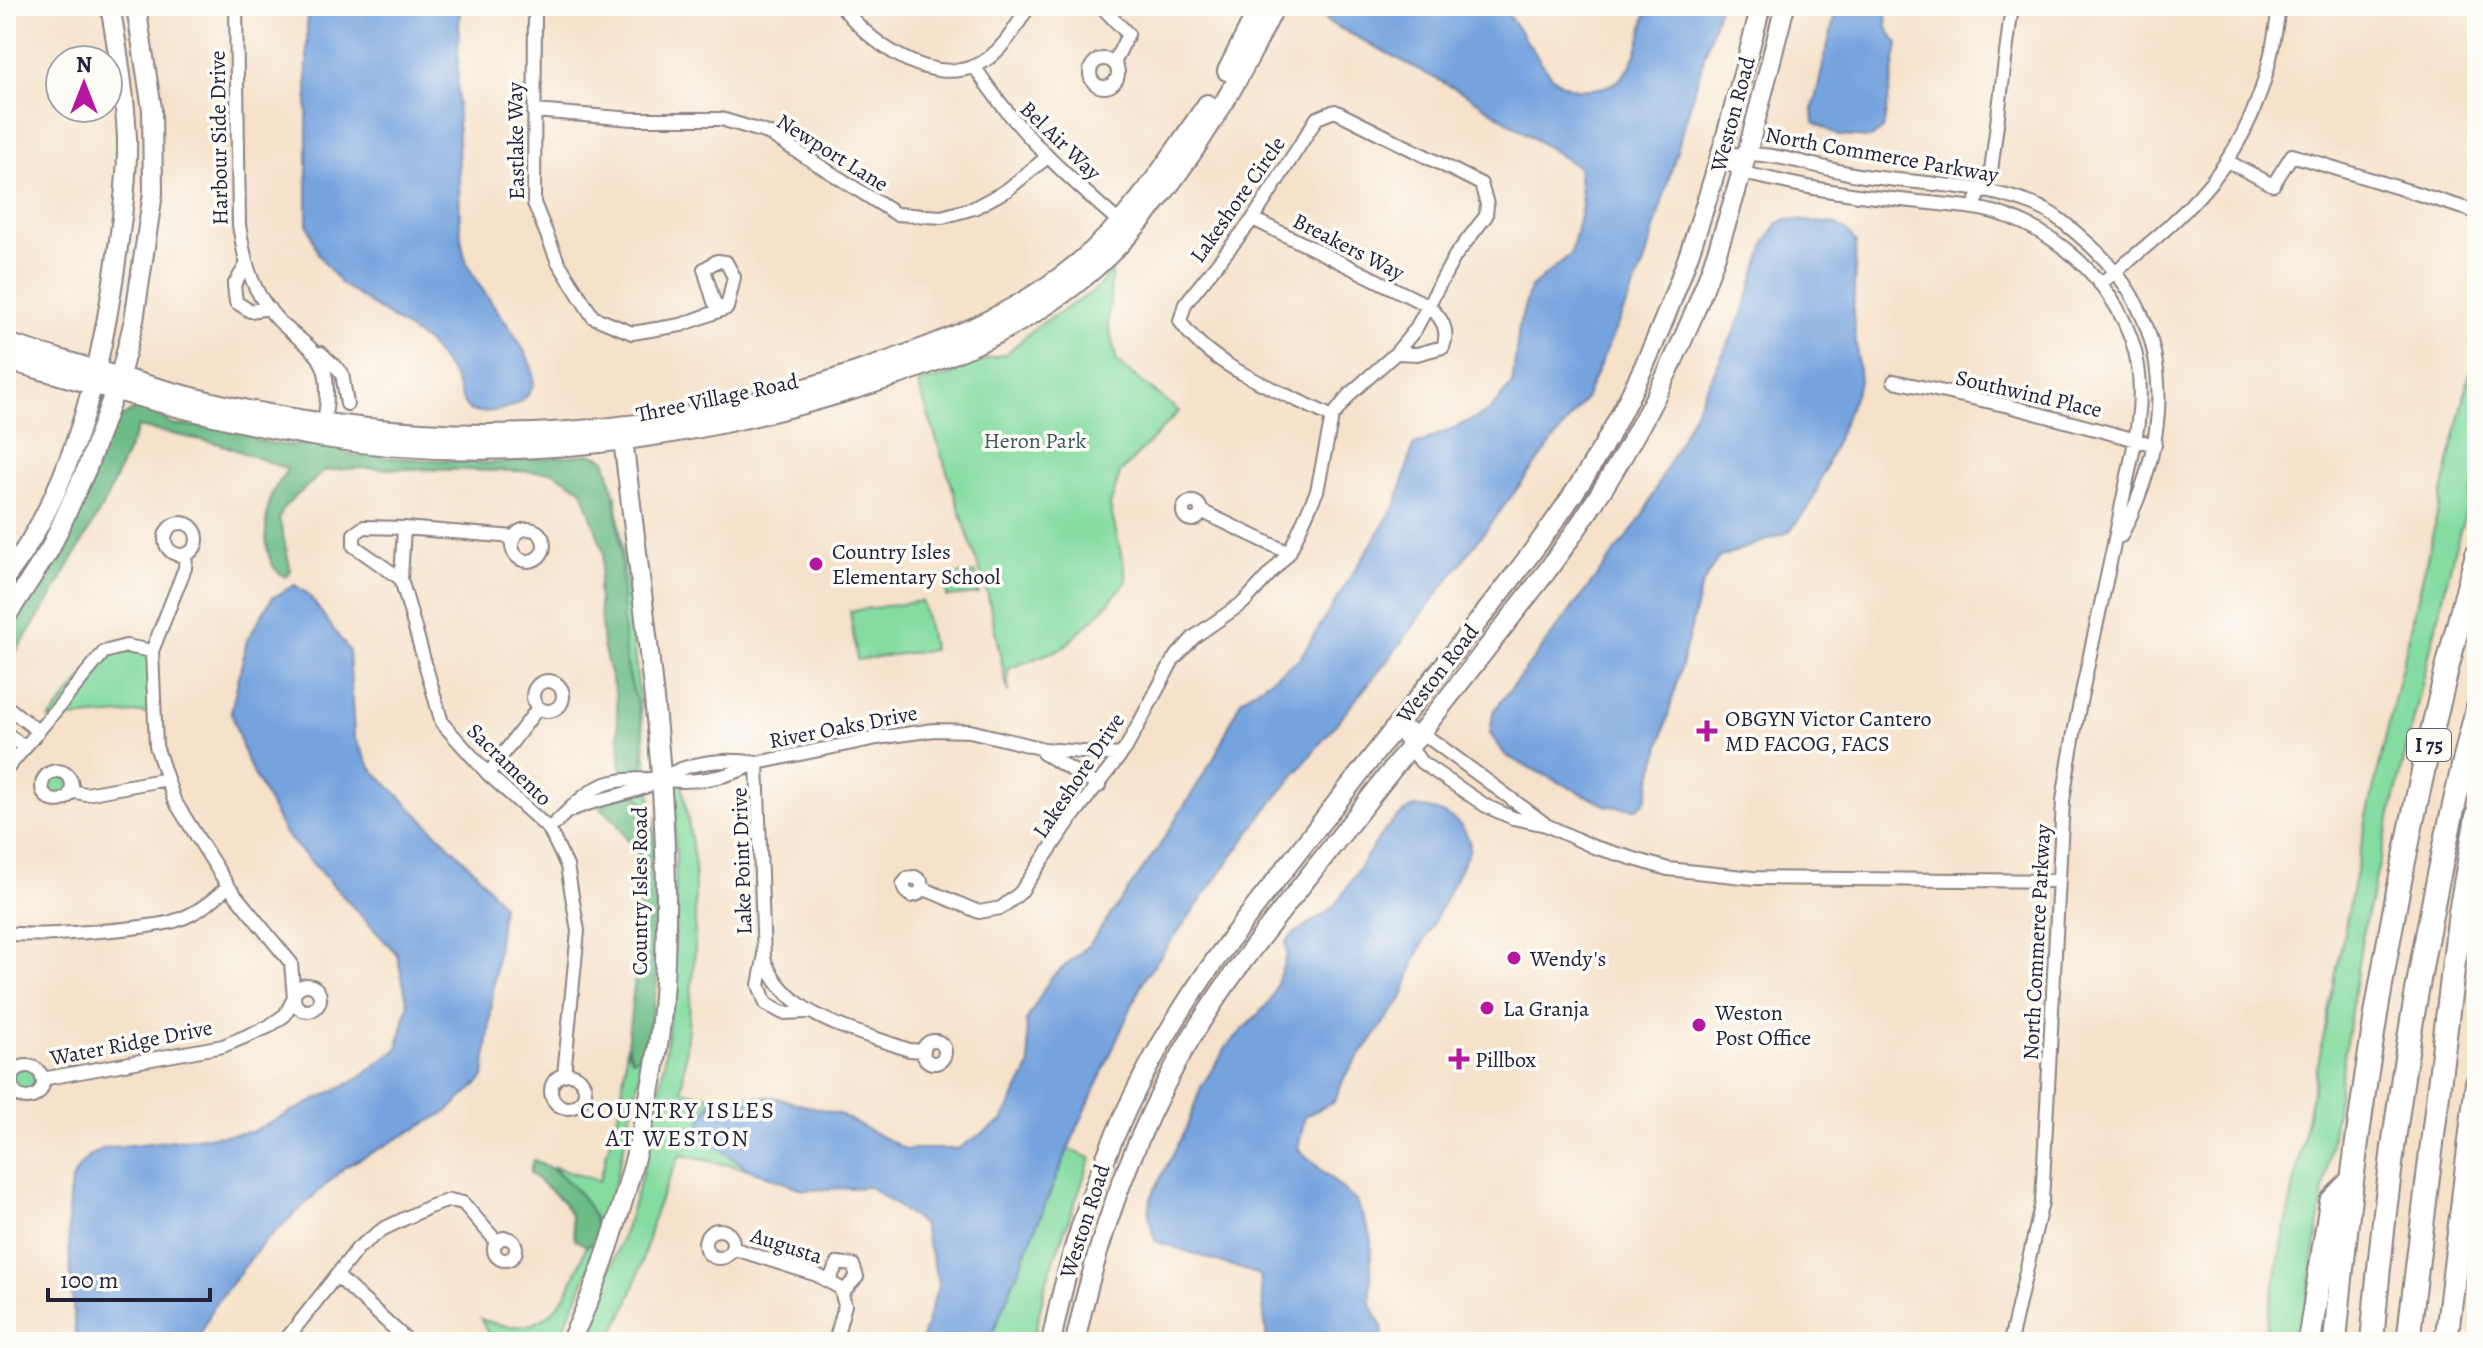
<svg xmlns="http://www.w3.org/2000/svg" width="2483" height="1348" font-family="Alegreya,serif">
	<rect width="100%" height="100%" fill="#fdfcf7"/>
	<filter id="ink" filterUnits="userSpaceOnUse"><feTurbulence type="fractalNoise" baseFrequency=".0125" numOctaves="2"/><feDisplacementMap in="SourceGraphic" scale="16" xChannelSelector="R" yChannelSelector="G"/><feConvolveMatrix kernelMatrix="1 2 1 2 8 2 1 2 1" color-interpolation-filters="sRGB"/></filter>
	<filter id="wash" filterUnits="userSpaceOnUse"><feTurbulence type="fractalNoise" baseFrequency=".006" numOctaves="4" result="noise"/><feDisplacementMap in="SourceGraphic" scale="32" xChannelSelector="R" yChannelSelector="G"/><feGaussianBlur stdDeviation="1.8" result="paint"/><feColorMatrix in="noise" values="0 0 0 0 0 0 0 0 0 0 0 0 0 0 0 0 0 1.4 0 .05"/><feComposite in="paint" operator="in"/></filter>
	<g filter="url(#wash)">
		<rect width="100%" height="100%" fill="#f6e2ca"/>
		<path fill="#85dca0" stroke="#547f6e" stroke-width="2" d="M1112,267L1108,323L1117,362L1179,411L1120,473L1110,506L1127,580L1106,606L1063,648L1008,669V693L988,596L918,383L952,375L961,366L1006,354L1035,328L1098,288Z
			M2477,342V475L2455,547L2363,931L2301,1342H2263L2365,826Z
			M616,494L654,827L649,809L596,798L594,786L627,778L640,717L625,657Z
			M976,573L979,594L947,597L945,576Z
			M922,601L933,650L857,660L850,611Z
			M152,651V712L49,719L104,652Z
			M42 786a15 15 0 1 1 30 0a15 15 0 1 1-30 0Z
			M673,781L682,783L695,865V950L682,1090L713,1097L696,1131L748,1169L680,1155C672,1174 661,1194 655,1213C641,1264 636,1297 607,1342H578C592,1310 607,1279 619,1246C673,1103 681,932 673,781Z
			M649,1033C624,1139 609,1247 555,1342H492L481,1319C547,1345 568,1299 586,1246L596,1242L563,1177L553,1167L599,1181L621,1103L627,1044L629,1055L639,1057Z
			M11 1082a16 16 0 1 1 32 0a16 16 0 1 1-32 0Z
			M1068,1149L1091,1158L1046,1282L1033,1342H989Z"/>
		<path fill="#6cbc86" stroke="#476f60" stroke-width="2" d="M140,406L147,407L173,425L213,427L222,423L240,428L255,440L284,445L333,443L351,455L492,463L576,455L593,454L605,459C626,522 619,588 625,653C628,689 650,725 643,762C642,771 635,774 627,778L621,770L616,696L603,646L598,589L604,553L582,490L553,472L360,468L324,471L285,506L279,518L291,571L286,577C261,568 264,519 271,496C274,487 283,478 287,469L220,444L138,427L105,502L50,599L6,667V619L109,425Z
			M638,795L649,809L654,827C659,902 668,986 639,1057L632,1059L627,1044L639,945L638,856L615,821L593,799Z
			M533,1160C562,1169 603,1209 596,1242L586,1246L575,1239L571,1216L563,1202L530,1173Z"/>
		<path fill="#74a3de" stroke="#4b628c" stroke-width="2" d="M307,6H460C457,63 457,120 459,177C460,203 458,232 465,257C475,292 541,353 533,385C526,409 490,414 470,411L464,404L454,377L429,344L340,283L318,254L307,223Z
			M1321,6H1500C1520,27 1533,54 1552,76C1563,87 1576,91 1591,89C1638,86 1638,42 1648,6H1719L1644,264L1585,399L1384,665L1266,810L1144,979L1068,1149L989,1342H921L939,1283L922,1224L870,1187L804,1190L748,1169L696,1131L713,1097H773L839,1114L905,1149H957L1002,1121L1030,1066L1026,1021L1050,979L1089,945L1158,848L1214,758L1241,700L1300,658L1397,503L1413,446L1487,413L1512,385L1519,326L1530,288L1571,254L1582,206L1578,167L1467,95L1328,22Z
			M1837,6H1890L1886,10L1887,28L1898,44L1883,129L1871,138L1839,136L1814,122L1813,108Z
			M1787,219L1834,224L1847,231L1856,243L1853,314L1860,381L1811,504L1789,532L1718,558L1702,585L1646,800L1637,809L1607,806L1506,756L1490,734L1493,712L1642,517L1743,314L1765,244L1778,223Z
			M295,585L308,594L349,651L354,736L371,768L477,873L502,905L484,1078L447,1112L345,1167L263,1243L213,1307L197,1342H76C74,1311 62,1201 73,1178C80,1162 89,1156 104,1148L251,1132L354,1081L397,1049L408,1005L397,954L285,834L246,759L231,712L247,640L272,598Z
			M1415,807C1441,809 1469,821 1470,849L1415,960L1403,997L1345,1076L1334,1102L1305,1116L1298,1149L1356,1201L1371,1236V1305L1382,1327L1383,1342H1267L1260,1275L1155,1241L1149,1216L1151,1197L1187,1126L1201,1087L1228,1045L1270,1002L1287,955L1286,942C1300,925 1323,920 1338,901C1358,874 1383,818 1415,807Z"/>
	</g>
	<g filter="url(#ink)">
		<g fill="none" stroke-linecap="round" stroke-linejoin="round">
			<defs>
				<path id="street" d="M236,6L239,225C243,249 247,274 260,296C296,356 339,334 324,423
					M535,6L534,203L558,262L593,317L632,333L681,325L727,308L734,277L726,262L717,261L704,269L714,302L722,310
					M842,6C868,42 928,85 975,66C1000,56 1016,27 1029,6
					M1101,6L1128,34L1114,63
					M1090 73a14 14 0 1 1 28 0a14 14 0 1 1-28 0Z
					M974,66C1016,131 1066,176 1124,226
					M534,111L633,119H721L768,133L896,214L942,217L974,208L1007,190L1046,158
					M1721,156C1727,161 1733,167 1740,171C1749,176 1764,177 1775,180C1838,195 1903,200 1967,207C2046,215 2126,286 2138,366C2145,412 2131,458 2122,504C2103,603 2077,700 2063,801L2042,1202L2010,1342
					M1721,156C1768,147 1817,169 1864,176C1921,184 1978,184 2032,204C2054,212 2073,230 2091,246C2179,327 2172,436 2121,536
					M2229,162L2273,185L2292,155L2477,212
					M1973,208L1991,171L2012,6
					M1253,219L1429,306C1441,318 1450,329 1443,347L1417,354L1396,353
					M247,264L234,285L236,302L250,311L269,308
					M2100,284C2206,200 2262,147 2279,6
					M321,353L342,373L347,404
					M1894,381L2009,406L2155,445
					M1183 511a9 9 0 1 1 18 0a9 9 0 1 1-18 0Z
					M1201,511L1289,553
					M165 539a16 16 0 1 1 32 0a16 16 0 1 1-32 0Z
					M512 545a16 16 0 1 1 32 0a16 16 0 1 1-32 0Z
					M514,537L404,528L401,579L442,723L488,774L549,829L567,866L578,931L564,1075
					M401,579L354,546V534L364,527L404,528
					M533 696a15 15 0 1 1 30 0a15 15 0 1 1-30 0Z
					M6,706L38,731
					M1395,727L1421,762L1486,806L1513,818L1546,825L1594,847L1668,869L1753,878L2057,881
					M1395,727L1421,732L1544,823
					M6,733L25,748
					M1043,753L1099,786
					M757,763C725,758 689,761 661,779C692,785 729,777 757,763L877,738L934,730L970,731L1044,749L1121,755
					M757,763L764,959C788,1019 853,1029 909,1050L924,1051
					M6,770L104,652L126,646L152,651
					M42 786a15 15 0 1 1 30 0a15 15 0 1 1-30 0Z
					M488,774L538,708
					M71,791L86,794L167,779
					M549,829C594,786 596,778 661,779C636,795 597,797 567,812
					M922,888L918,894L911,896L905,891L903,884L908,878L915,877L921,881L922,888L979,912L1001,908L1020,893L1070,820L1126,748L1173,660L1194,637L1244,602L1289,553L1317,491L1332,417L1351,393L1396,353L1415,330L1455,256L1486,216L1487,204L1481,184L1335,111L1317,118L1253,219L1185,304L1180,321C1212,369 1282,391 1332,417
					M6,933C36,938 140,929 171,922C194,916 212,902 228,886
					M764,959L759,985L766,1004L783,1013L807,1012
					M294 998a13 13 0 1 1 26 0a13 13 0 1 1-26 0Z
					M923 1052a11 11 0 1 1 22 0a11 11 0 1 1-22 0Z
					M11 1082a16 16 0 1 1 32 0a16 16 0 1 1-32 0Z
					M551 1091a17 17 0 1 1 34 0a17 17 0 1 1-34 0Z
					M42,1079L223,1046L268,1027L285,1015L294,998L291,963L228,886L174,800L156,746L152,651L185,568L186,554
					M705 1244a14 14 0 1 1 28 0a14 14 0 1 1-28 0Z
					M494 1249a11 11 0 1 1 22 0a11 11 0 1 1-22 0Z
					M732,1248L817,1275L840,1288L845,1305L835,1342
					M337,1276L409,1342
					M829,1280L838,1263L853,1265L857,1277L843,1292
					M284,1342L358,1248L383,1229L429,1207L450,1200L463,1203L497,1242"/>
				<path id="secondary" d="M1227,71L1260,6
					M6,343C85,366 163,392 243,409C451,451 659,440 859,371C938,344 1013,317 1078,263C1131,220 1169,159 1207,104
					M6,360C109,389 213,420 318,437C495,466 676,443 846,392C935,365 1022,332 1093,270C1167,205 1234,94 1275,6
					M6,577C76,484 103,361 118,247C123,212 128,174 127,138C125,94 118,50 110,6
					M6,617L50,549L87,468L120,376L134,320L153,193L152,109L136,6
					M570,1342C594,1294 610,1246 625,1194C642,1135 657,1073 662,1010C678,817 644,622 622,430
					M1051,1342C1074,1226 1116,1114 1179,1014C1212,961 1250,913 1288,865C1344,794 1398,723 1454,652C1500,594 1547,536 1587,473C1677,328 1718,169 1761,6
					M1075,1342C1096,1244 1128,1152 1176,1064C1217,988 1274,921 1327,853C1401,759 1474,665 1547,571C1613,481 1668,385 1707,280C1740,191 1761,98 1785,6"/>
				<path id="highway" d="M2309,1342L2331,1202L2350,1182
					M2335,1342C2358,1075 2406,812 2477,554
					M2372,1342C2390,1129 2424,917 2477,709
					M2408,1342L2460,912L2477,817
					M2446,1342L2477,1082"/>
			</defs>
			<use href="#street" stroke="#8c8282" stroke-width="16"/>
			<use href="#secondary" stroke="#8c8282" stroke-width="22"/>
			<use href="#highway" stroke="#8c8282" stroke-width="26"/>
			<use href="#street" stroke="#fff" stroke-width="12"/>
			<use href="#secondary" stroke="#fff" stroke-width="18"/>
			<use href="#highway" stroke="#fff" stroke-width="22"/>
		</g>
	</g>
	<g fill="#b5179e" stroke="#fdfcf7" stroke-width="3">
		<circle cx="816" cy="564" r="8"/>
		<path d="M1703 719h8v8h8v8h-8v8h-8v-8h-8v-8h8z"/>
		<circle cx="1514" cy="958" r="8"/>
		<circle cx="1487" cy="1008" r="8"/>
		<circle cx="1699" cy="1025" r="8"/>
		<path d="M1455 1047h8v8h8v8h-8v8h-8v-8h-8v-8h8z"/>
	</g>
	<g text-anchor="middle" stroke-width="7" stroke-linejoin="round" paint-order="stroke">
		<rect fill="#fdfcf7" stroke="#646373" stroke-width="2" x="2407" y="729" width="44" height="32" rx="6"/>
		<g font-size="20" font-weight="bold" fill="#22223b">
			<text x="2429" y="752">I 75</text>
		</g>
		<g font-size="22" fill="#22223b" stroke="#fdfcf7">
			<text transform="translate(1732 114) rotate(-75)" y="8">Weston Road</text>
			<text transform="translate(218 138) rotate(-91)" y="8">Harbour Side Drive</text>
			<text transform="translate(1061 140) rotate(44)" y="8">Bel Air Way</text>
			<text transform="translate(515 141) rotate(-91)" y="8">Eastlake Way</text>
			<text transform="translate(833 152) rotate(32)" y="8">Newport Lane</text>
			<text transform="translate(1882 154) rotate(10)" y="8">North Commerce Parkway</text>
			<text transform="translate(1237 199) rotate(-55)" y="8">Lakeshore Circle</text>
			<text transform="translate(1349 246) rotate(27)" y="8">Breakers Way</text>
			<text transform="translate(2029 393) rotate(13)" y="8">Southwind Place</text>
			<text transform="translate(717 397) rotate(-12)" y="8">Three Village Road</text>
			<text transform="translate(1437 673) rotate(-52)" y="8">Weston Road</text>
			<text transform="translate(843 726) rotate(-11)" y="8">River Oaks Drive</text>
			<text transform="translate(510 764) rotate(44)" y="8">Sacramento</text>
			<text transform="translate(1078 775) rotate(-56)" y="8">Lakeshore Drive</text>
			<text transform="translate(741 861) rotate(-92)" y="8">Lake Point Drive</text>
			<text transform="translate(639 891) rotate(-90)" y="8">Country Isles Road</text>
			<text transform="translate(2036 942) rotate(-87)" y="8">North Commerce Parkway</text>
			<text transform="translate(131 1042) rotate(-11)" y="8">Water Ridge Drive</text>
			<text transform="translate(1084 1221) rotate(-72)" y="8">Weston Road</text>
			<text transform="translate(787 1245) rotate(18)" y="8">Augusta</text>
		</g>
		<g font-size="22" fill="#405a59" stroke="#fdfcf7">
			<text x="1035" y="448">Heron Park</text>
		</g>
		<g font-size="22" fill="#22223b" stroke="#fdfcf7" text-anchor="start">
			<text x="832" y="559">Country Isles<tspan x="832" dy="25">Elementary School</tspan></text>
			<text x="1725" y="726">OBGYN Victor Cantero<tspan x="1725" dy="25">MD FACOG, FACS</tspan></text>
			<text x="1530" y="966">Wendy's</text>
			<text x="1503" y="1016">La Granja</text>
			<text x="1715" y="1020">Weston<tspan x="1715" dy="25">Post Office</tspan></text>
			<text x="1475" y="1067">Pillbox</text>
		</g>
		<g font-size="24" letter-spacing="2" fill="#22223b" stroke="#fdfcf7">
			<text x="678" y="1118">COUNTRY ISLES<tspan x="678" dy="28">AT WESTON</tspan></text>
		</g>
	</g>
	<rect width="2483" height="1348" fill="none" stroke="#fdfcf7" stroke-width="32"/>
	<g transform="translate(84 84)"><circle r="38" fill="#fdfcf7" stroke="#a5a5ac" stroke-width="2"/>
	<path d="M0-6L14 30L0 20L-14 30Z" fill="#b5179e"/>
	<text y="-12" font-size="22" font-weight="bold" text-anchor="middle" fill="#22223b">N</text>
	</g>
	<path d="M48 1288v12h162v-12" fill="none" stroke="#22223b" stroke-width="4"/>
	<text x="60" y="1288" font-size="24" fill="#22223b" stroke="#fdfcf7" stroke-width="6" paint-order="stroke">100 m</text>
</svg>
